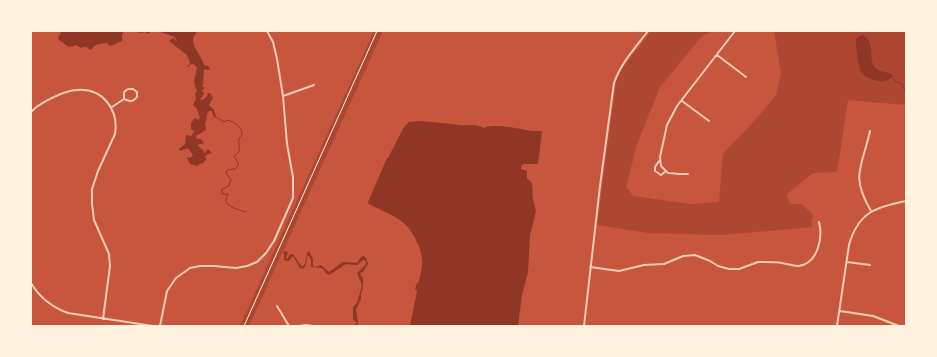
<svg xmlns="http://www.w3.org/2000/svg" width="937" height="357" font-family="'Space Grotesk',sans-serif">
	<rect width="100%" height="100%" fill="#c8553d"/>
	<path fill="#ae4732" d="M374,31H383L249,326H240Z
		M651,31H714L702,36L660,87L637,144L626,187L633,196L690,204L719,202L723,154L756,119L776,95L781,73L774,31H906L905,44L906,105L848,100L837,172L813,173L786,195L790,204H802L814,216L811,221L812,227L722,235L648,233L597,225L616,82L621,70Z"/>
	<path fill="#8f3625" d="M58,31H151L148,34L145,32L141,33L138,32L124,31L122,35V41L110,46L107,43C101,44 95,43 91,50C87,48 86,45 81,48L76,45L69,47L59,40L58,37L61,33Z
		M157,31H198C185,42 201,53 204,65L208,66L210,69L208,70L205,69L204,70L203,84L202,86L205,88L202,90L204,94L200,99L203,100L207,96L208,93H210L213,98L209,105L214,110L216,116L214,118L212,111H209C205,115 208,120 205,123L206,130L196,136L197,139H201L204,143L197,145L204,151L203,152L205,153L208,149L212,153L206,155L205,157L207,160L204,161V163L199,164L198,166L190,164L187,158L188,157L190,158L193,155L188,148L180,151L179,149L185,144L186,135L191,136L194,132H195L191,129V123L195,118L198,120L200,118L197,109L193,105L196,99L195,93L197,92L194,82L197,67L193,64L189,65V67H187L190,63L187,55L169,41L173,38L177,42L175,37Z
		M863,35C875,42 869,54 873,64C877,74 888,70 893,76C886,85 869,81 862,73C858,69 856,48 856,42C856,38 857,39 859,36Z
		M418,121C432,122 445,123 459,125C471,126 472,123 484,128C493,123 522,129 532,131C536,131 539,131 542,131L538,164H524L521,166V169L527,171V178L532,183L533,199L536,211L530,235L528,272L522,295L518,326H410L417,291L415,289L417,283L419,282C420,277 421,272 422,267C423,258 421,250 417,242C406,217 391,216 369,204L368,202L387,158H388L404,127L409,122Z
		M283,251L288,252L286,259L288,258L289,255L293,254L302,267L305,264L307,253L309,251L313,259V266L315,267L321,265L329,272L343,262L357,263L361,257L364,256L366,258L368,264L363,272L360,273L363,279V287L361,294V299L356,310L358,321L357,326H354L357,322L353,320V307L357,303L362,285L357,273L366,264L365,260H363L357,265L346,264L329,275L326,273L322,268L311,267V260L308,255L307,257L306,265L303,269L300,268L293,256L289,261L284,260V253Z"/>
	<g fill="none" stroke-linecap="round" stroke-linejoin="round">
		<path stroke="#8f3625" stroke-width="1" d="M892,77L896,82L902,84L906,93
			M216,117L224,122L227,120C234,122 241,126 242,133C242,138 240,135 239,139C238,142 240,148 239,152L234,156C236,161 242,163 235,169L227,170L226,173L231,180L229,186L222,189V194H228C227,196 226,198 226,201C227,207 242,211 246,212"/>
		<path stroke="#fff3e0" stroke-width="1" d="M244,326L377,31"/>
		<path stroke="#f1ccb7" stroke-width="2" d="M717,55L746,77
			M283,96L314,85
			M682,101L709,121
			M112,107L124,99C130,102 133,102 137,97V92L133,89H128L124,92V99
			M31,112C39,103 65,90 77,90C103,88 119,110 115,134L98,171L92,189V204L94,220L109,254L110,266L103,319
			M870,131C862,168 850,175 871,211
			M659,161L655,167V171L661,175L666,171
			M688,174H680L668,173L661,166L660,157L667,125L677,106L735,31
			M847,262L870,265
			M590,267L619,271L644,265L664,264L683,256L695,255L710,261L718,266L729,269H739L758,262H763C770,262 776,262 782,263C787,264 793,266 798,266C818,264 823,238 819,222
			M31,283C40,298 51,307 68,313L153,326
			M277,306L289,326
			M840,311L873,316L899,326
			M160,326L167,291L176,278L190,268L200,266H214L236,268L247,266L257,262L266,253L274,241L293,198V177L287,144L283,96L277,59L273,42L267,31
			M299,326L306,325L313,326
			M584,326L600,186L614,83C621,63 635,48 648,31
			M837,326L849,245C858,213 875,207 906,201"/>
	</g>
	<rect width="937" height="357" fill="none" stroke="#fff3e0" stroke-width="64"/>
</svg>
